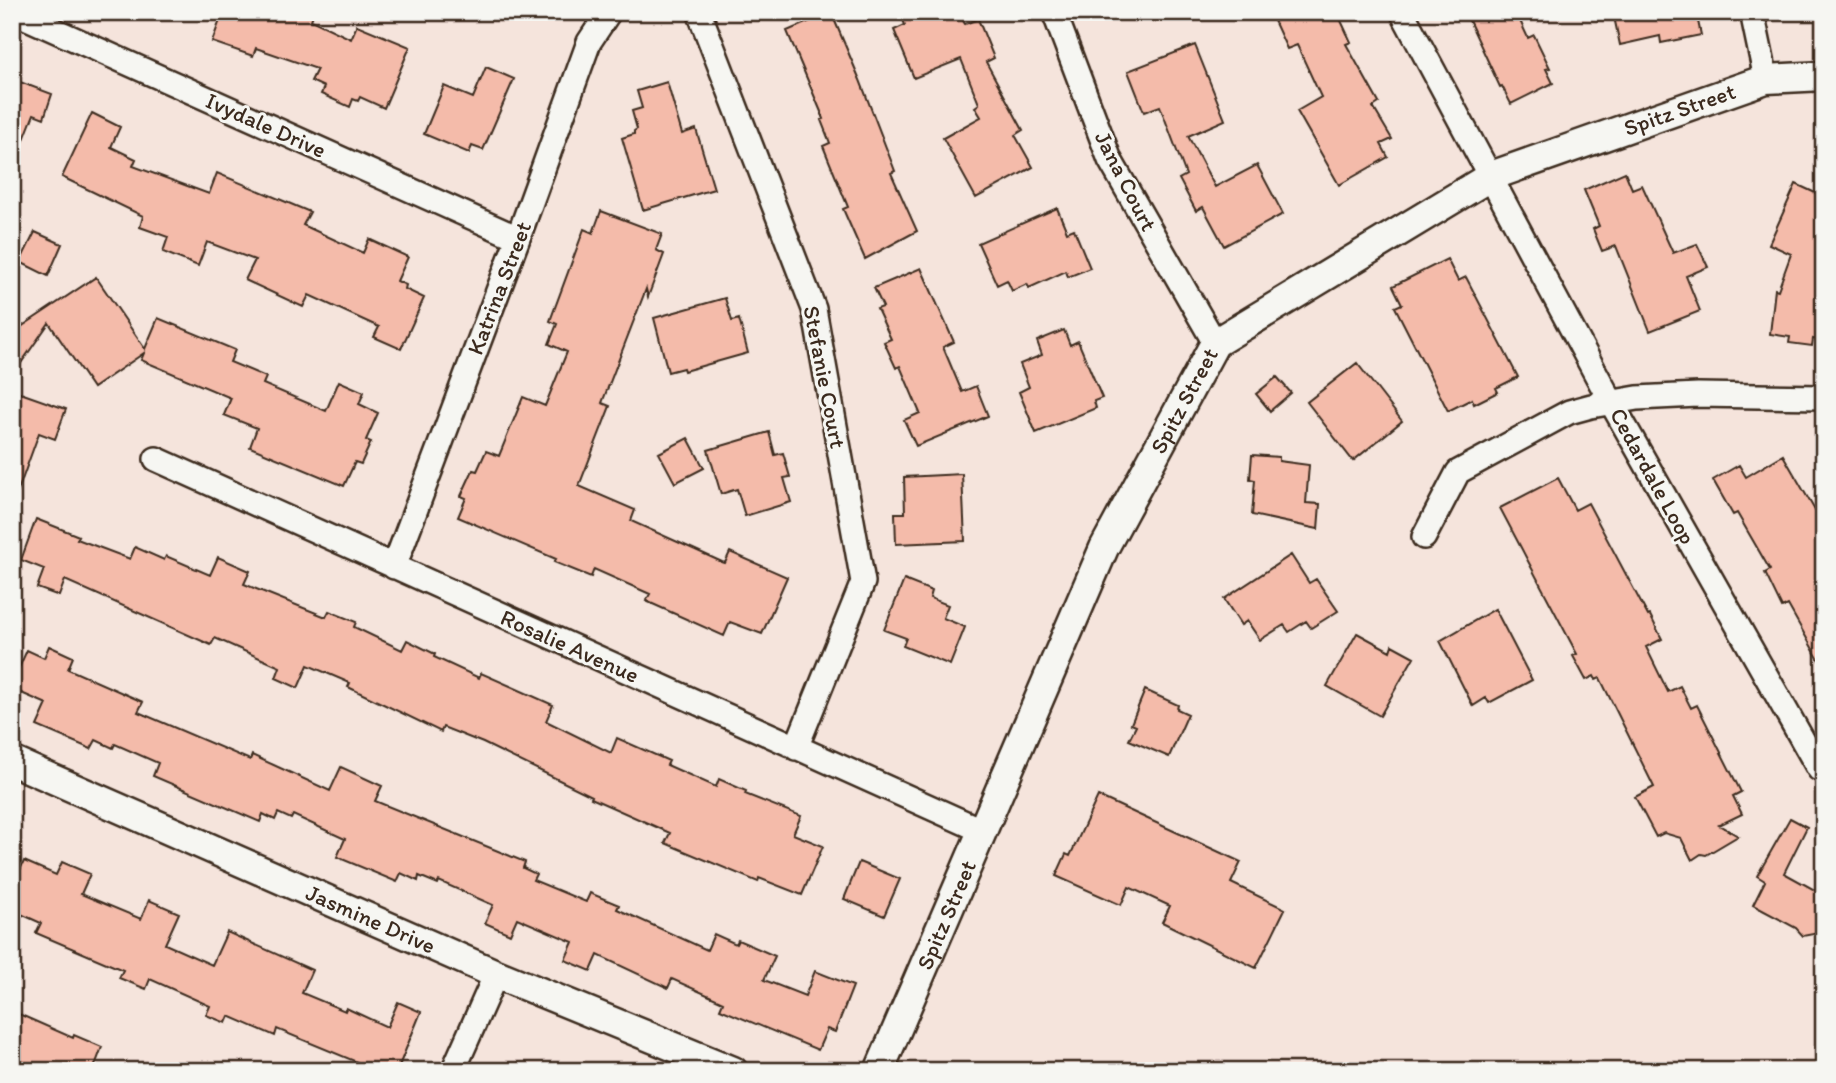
<svg xmlns="http://www.w3.org/2000/svg" width="1836" height="1083" font-family="Itim,sans-serif">
	<rect width="100%" height="100%" fill="#f5e4dc"/>
	<filter id="ink" filterUnits="userSpaceOnUse"><feTurbulence type="fractalNoise" baseFrequency=".0143" numOctaves="2"/><feDisplacementMap in="SourceGraphic" scale="14" xChannelSelector="R" yChannelSelector="G"/><feConvolveMatrix kernelMatrix="1 2 1 2 8 2 1 2 1" color-interpolation-filters="sRGB"/></filter>
	<g filter="url(#ink)">
		<path fill="#f4bbaa" stroke="#3b2a1e" stroke-width="2" d="M223,12H314L311,20L351,39L357,25L410,47L384,108L360,97L358,101L353,99L350,107L321,94L324,87L311,81L317,69L256,48L253,56L212,42Z
			M831,12L860,80L895,171L891,173L917,231L865,259L843,209L848,207L823,146L830,143L821,120L824,119L787,31Z
			M900,12H958L965,24L978,19L994,58L986,62L1023,130L1015,135L1033,167L976,198L943,138L981,117L975,107L979,104L961,59L914,78L894,30L905,25Z
			M1270,12H1337L1351,42L1346,44L1379,103L1373,107L1392,139L1381,144L1388,157L1339,185L1297,111L1321,97L1297,45L1287,49Z
			M1465,12H1516L1528,38L1534,35L1550,68L1546,69L1553,83L1511,104L1502,86L1500,87Z
			M1613,12H1696L1701,35L1661,43L1660,36L1620,45Z
			M1195,45L1225,120L1188,136L1215,187L1257,165L1283,214L1224,246L1203,207L1196,211L1179,179L1186,175L1160,106L1144,112L1128,71Z
			M486,67L514,79L483,150L472,146L469,153L424,134L444,86L473,98Z
			M12,79L52,94L44,118L34,114L14,165H12Z
			M667,82L682,134L696,129L714,189L643,210L622,138L634,134V131L637,129L632,111L642,108L637,91Z
			M92,113L120,127L111,147L136,159L133,166L209,194L217,173L310,212L303,225L363,253L369,239L408,257L397,281L406,285L405,289L424,298L401,349L374,337L379,327L309,295L303,307L245,280L255,260L207,242L198,266L163,252L168,237L140,227L143,216L62,177Z
			M1625,172L1632,189L1642,185L1673,253L1697,244L1708,267L1686,276L1700,311L1650,331L1616,246L1602,251L1593,229L1599,226L1584,190Z
			M1796,184L1824,197V341L1813,339L1812,346L1789,343L1790,337L1770,334L1775,289L1778,290L1791,254L1769,244Z
			M1057,208L1067,232L1074,229L1090,268L1068,277L1066,271L1029,288L1027,284L1012,291L1007,280L997,285L978,243Z
			M601,211L662,234L656,250L664,254L648,297L646,289L602,403L610,406L579,486L635,510L631,521L722,562L725,563L730,552L787,577L762,634L730,622L724,636L646,601L650,594L594,569L591,577L554,562L556,559L458,517L466,498L461,496L473,470L477,471L486,451L499,456L523,397L545,406L567,352L549,344L557,324L550,321L584,229L593,233Z
			M35,232L62,244L48,276L20,262Z
			M1447,259L1458,281L1466,277L1518,377L1496,388L1498,392L1474,404L1472,399L1448,411L1395,307L1402,304L1393,286Z
			M921,268L954,342L943,347L962,392L976,386L988,416L916,446L904,420L920,413L900,366L896,368L884,342L891,339L877,309L883,307L874,288Z
			M96,277L145,349L158,318L235,350L230,362L266,377L263,384L326,411L339,381L364,392L359,404L378,413L366,440L371,442L361,464L355,462L344,486L250,447L257,428L224,415L231,398L141,360L144,353L93,388L49,323L12,376V333Z
			M725,298L732,321L739,319L748,353L684,371L683,368L668,372L654,318Z
			M1064,330L1070,345L1078,341L1102,398L1094,401L1096,408L1036,433L1019,392L1029,387L1020,364L1042,355L1037,341Z
			M1357,363L1402,421L1353,461L1307,402Z
			M1277,377L1291,393L1270,411L1256,394Z
			M12,390L66,409L55,439L39,433L15,499L12,498Z
			M769,432L775,455L783,453L790,477L784,478L791,502L745,516L737,489L721,494L708,450Z
			M688,438L704,468L675,483L659,453Z
			M1252,455L1279,457V461L1309,465L1306,503L1320,504L1318,529L1252,515L1255,480L1250,479Z
			M1783,455L1824,526V669L1788,605L1782,608L1765,573L1770,570L1737,513L1733,515L1713,480L1739,465L1746,477Z
			M962,474L965,541L896,544L895,513H905L904,477Z
			M1558,478L1575,510L1588,503L1648,616L1650,615L1662,639L1646,647L1668,692L1680,686L1691,708L1697,705L1741,792L1733,796L1742,814L1719,825L1738,836L1706,855L1701,854L1692,860L1681,838L1664,833L1656,837L1635,797L1654,787L1600,678L1596,680L1594,676L1586,680L1573,656L1577,654L1500,508Z
			M36,519L79,536L77,539L130,559L135,547L164,560L166,556L210,575L218,557L250,571L244,584L326,617L329,611L356,622L354,627L402,650L407,640L435,654L434,657L479,678L481,673L553,705L546,721L611,753L617,738L669,761L667,765L716,787L719,779L746,791L745,794L801,816L793,834L823,846L802,895L759,878L758,882L665,843L670,833L591,798L592,796L483,743L443,727L441,732L348,687L350,683L308,665L298,688L276,678L280,667L215,638L211,645L65,580L59,596L37,588L44,569L21,560Z
			M1291,555L1309,583L1316,579L1338,611L1311,628L1306,621L1289,632L1284,625L1260,640L1247,621L1241,625L1224,599Z
			M904,580L932,591L930,598L948,605L943,618L965,627L950,665L903,646L906,638L884,630Z
			M1495,609L1532,680L1489,703L1486,698L1473,706L1440,641Z
			M1357,633L1390,651L1392,645L1414,657L1380,716L1327,686Z
			M49,646L73,657L68,669L143,702L138,712L250,760L252,755L330,791L341,767L382,786L375,801L525,862L523,868L536,874L533,880L586,902L590,893L619,905L617,909L707,950L714,934L736,944L738,940L775,956L764,980L805,996L815,971L853,986L835,1032L827,1029L818,1050L720,1009L723,1002L672,979L668,988L598,955L591,971L565,960L573,942L517,918L510,934L485,923L493,905L439,881L438,884L419,876L418,881L401,873L397,882L337,857L345,839L293,815L291,819L278,813L275,820L263,814L260,822L153,776L158,763L115,744L113,748L96,740L91,749L37,726L47,704L12,689V683L27,650L44,658Z
			M1145,690L1178,705L1177,709L1188,714L1169,757L1129,740L1136,726L1131,724Z
			M1098,796L1241,862L1231,883L1285,909L1256,968L1162,922L1170,906L1129,887L1121,905L1056,876L1066,854L1070,856Z
			M1790,818L1807,827L1784,873L1824,895V932L1803,936L1796,928L1753,905L1765,881L1757,876Z
			M24,861L56,875L62,862L90,874L81,894L141,919L149,900L179,913L165,944L212,965L227,932L312,970L302,993L345,1011L346,1008L387,1027L398,1002L421,1012L397,1071H354L357,1062L277,1029L275,1036L229,1016L226,1023L206,1015L210,1006L150,979L146,989L119,978L123,970L36,933L41,923L12,910V888Z
			M859,862L900,879L884,916L844,899Z
			M12,1011L73,1038L74,1035L102,1047L93,1071H12Z"/>
		<g fill="none" stroke-linecap="round" stroke-linejoin="round">
			<defs>
				<path id="minor" d="M14,12L518,238
					M699,12L814,309L863,582L796,748
					M1054,12L1110,160L1215,343
					M1402,12L1611,402L1819,769L1824,768
					M1752,12L1766,79
					M156,459L983,831
					M1424,537L1458,472L1569,412L1591,406L1637,398L1698,395L1824,397
					M394,567L518,238L589,42L609,12
					M453,1071L496,974"/>
				<g id="tertiary">
					<path id="s1" d="M12,761L496,974L733,1071"/>
					<path id="s2" d="M879,1071L1104,548L1215,343L1491,176L1766,79L1824,76"/>
				</g>
			</defs>
			<use href="#minor" stroke="#3b2a1e" stroke-width="28"/>
			<use href="#tertiary" stroke="#3b2a1e" stroke-width="33"/>
			<use href="#minor" stroke="#f6f6f2" stroke-width="23"/>
			<use href="#tertiary" stroke="#f6f6f2" stroke-width="28"/>
		</g>
	</g>
	<g text-anchor="middle" stroke-width="6" stroke-linejoin="round" paint-order="stroke">
		<g font-size="23" fill="#3b2a1e" stroke="#f6f6f2">
			<text dy="8" stroke="none"><textPath href="#s2" startOffset="1325">Spitz Street</textPath></text>
			<text transform="translate(266 125) rotate(24)" y="8">Ivydale Drive</text>
			<text transform="translate(1126 181) rotate(63)" y="8">Jana Court</text>
			<text transform="translate(499 288) rotate(-69)" y="8">Katrina Street</text>
			<text transform="translate(825 377) rotate(79)" y="8">Stefanie Court</text>
			<text dy="8" stroke="none"><textPath href="#s2" startOffset="737">Spitz Street</textPath></text>
			<text transform="translate(1653 476) rotate(61)" y="8">Cedardale Loop</text>
			<text transform="translate(570 646) rotate(24)" y="8">Rosalie Avenue</text>
			<text dy="8" stroke="none"><textPath href="#s2" startOffset="170">Spitz Street</textPath></text>
			<text dy="8" stroke="none"><textPath href="#s1" startOffset="392">Jasmine Drive</textPath></text>
		</g>
	</g>
	<rect width="1836" height="1083" fill="none" stroke="#f6f6f2" stroke-width="42"/>
	<rect x="21" y="21" width="1794" height="1041" fill="none" stroke="#3b2a1e" stroke-width="2.5" filter="url(#ink)"/>
</svg>
